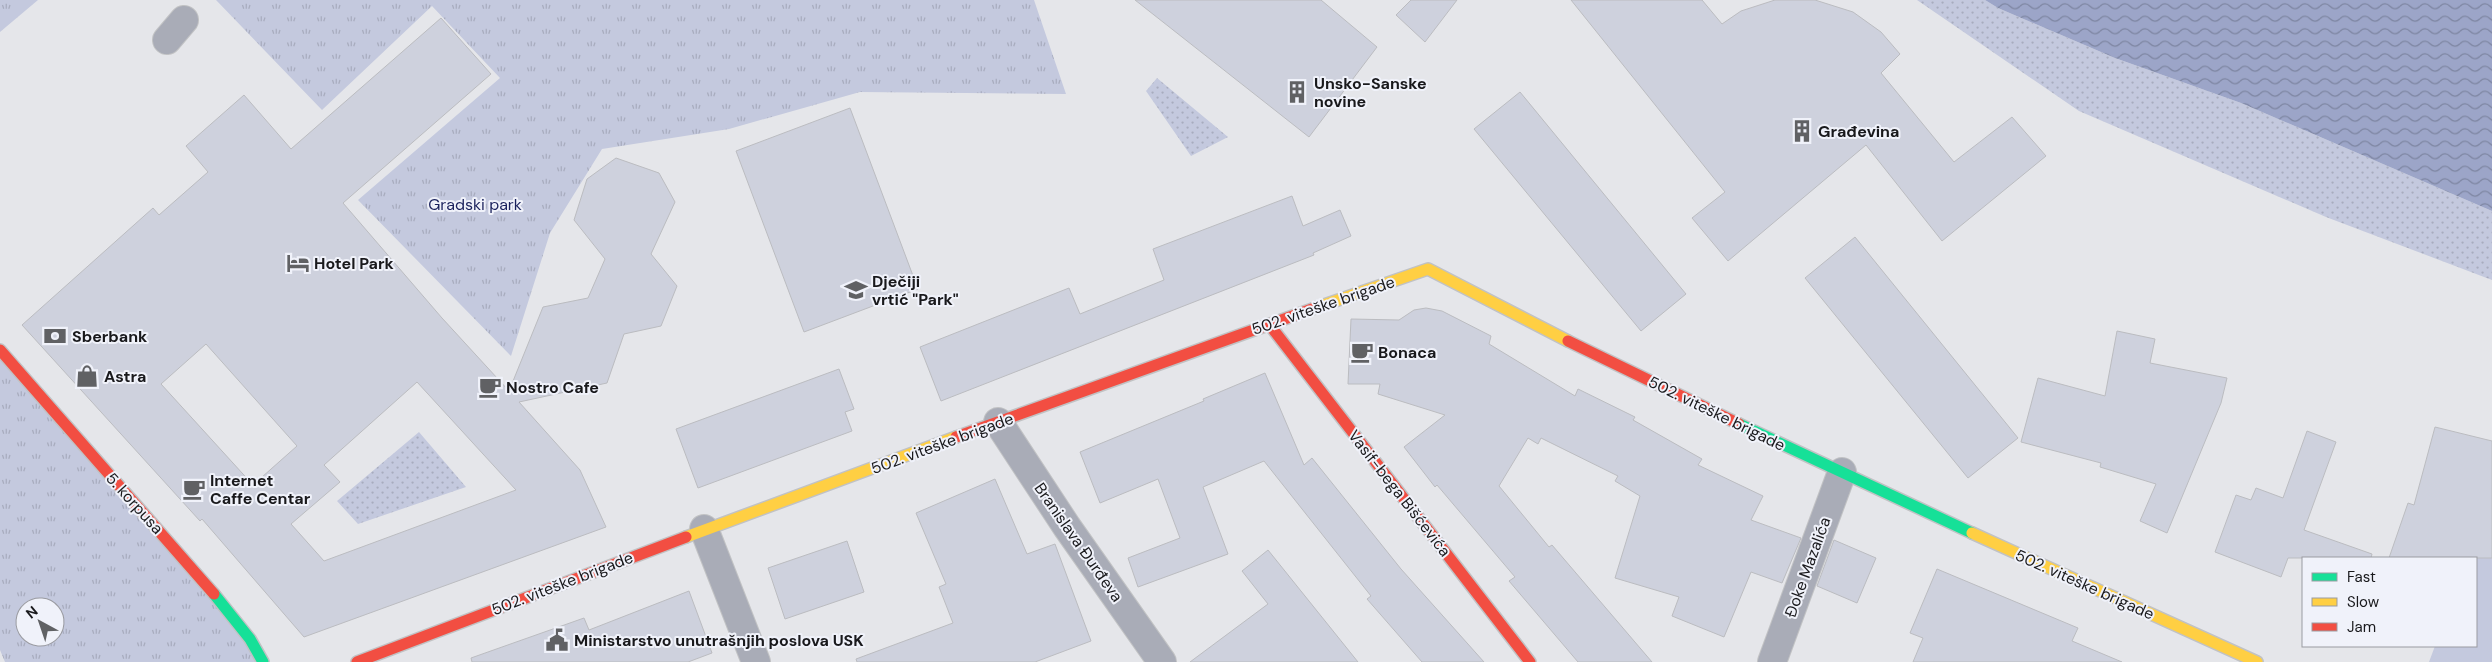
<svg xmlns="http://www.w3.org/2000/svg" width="2492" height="662" font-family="'DM Sans',sans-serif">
	<defs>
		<pattern id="grass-dots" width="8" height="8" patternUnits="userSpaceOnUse" patternTransform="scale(1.25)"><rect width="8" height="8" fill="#c4c9de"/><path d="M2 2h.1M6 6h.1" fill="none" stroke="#a8acbe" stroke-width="1.8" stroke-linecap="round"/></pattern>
		<pattern id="park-tufts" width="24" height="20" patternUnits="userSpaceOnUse" patternTransform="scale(1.25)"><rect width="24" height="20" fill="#c4c9de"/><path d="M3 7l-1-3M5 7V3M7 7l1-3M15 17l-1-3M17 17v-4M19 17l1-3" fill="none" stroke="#a8acbe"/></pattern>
		<pattern id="water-waves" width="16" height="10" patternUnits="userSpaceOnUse" patternTransform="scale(1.25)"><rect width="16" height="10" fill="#9ca5c8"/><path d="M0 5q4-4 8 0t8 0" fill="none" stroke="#7e86a2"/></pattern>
	</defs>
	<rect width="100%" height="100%" fill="#e5e6ea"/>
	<path fill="url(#grass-dots)" d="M1917,0H1985L1998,8L2115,58L2241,103L2492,211V280L2326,217L2079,111Z
		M1157,78L1228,137L1191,156L1146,91Z
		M419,432L466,487L358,524L337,501Z"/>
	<path fill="url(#park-tufts)" fill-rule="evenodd" d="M0,0H38L0,32Z
		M216,0H1034L1066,94L860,92L729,129L602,149L550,233L511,356L358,200L500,78L432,6L322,110Z
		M0,350L263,662H5L0,650ZM25,607H55V637H25Z"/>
	<path fill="#c4c9de" d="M2492,484V662H2429L2435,646H2476V558H2466Z"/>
	<path fill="url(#water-waves)" d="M1985,0H2492V211L2241,103L2115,58L1998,8Z"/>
	<path fill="#ced1dd" stroke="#bbbcc0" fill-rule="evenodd" d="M1135,0H1321L1377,47L1309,137Z
		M1411,0H1457L1425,42L1396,15Z
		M1571,0H1702L1722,24L1741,11L1775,0H1815L1853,12L1881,32L1900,54L1881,73L1954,162L2012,117L2046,156L1942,241L1866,145L1728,261L1692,218L1725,192Z
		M441,18L491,74L343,203L442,318L509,391L543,307L588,298L605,259L574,220L587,179L616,158L659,173L675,202L651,254L677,286L661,326L624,334L607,383L519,402L580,470L606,527L304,637L202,519L200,521L22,325L153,208L159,215L208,172L186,146L244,95L291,149ZM206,344L297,446L253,485L161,384ZM417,382L516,490L324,561L291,524L340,482L324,465Z
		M1520,92L1686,294L1641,331L1474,129Z
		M850,108L918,289L804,332L736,151Z
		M1292,196L1303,226L1340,210L1351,236L1313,253L1314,255L941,401L920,347L1069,288L1080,314L1164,280L1153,249Z
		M1855,237L2018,438L1968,478L1805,278Z
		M1426,308L1442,311L1491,336L1489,344L1575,396L1578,389L1635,417L1633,420L1702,459L1698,465L1763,496L1751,520L1801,538L1782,583L1751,572L1724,637L1672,616L1679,597L1615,578L1640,496L1615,481L1618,476L1541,438L1538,444L1528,438L1499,486L1549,547L1552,545L1652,662H1578L1509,581L1515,577L1437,485L1435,487L1404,447L1445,415L1378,394L1380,384H1348L1351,319L1399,320L1414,310Z
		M2117,331L2155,339L2150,363L2227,378L2221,403L2167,533L2140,521L2156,484L2100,467L2101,463L2021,442L2038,378L2105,396Z
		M839,369L854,409L845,412L852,431L698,488L676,429Z
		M1265,373L1304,465L1312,458L1401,569L1484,662H1422L1367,599L1371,596L1264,461L1203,487L1228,554L1138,587L1128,558L1180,538L1158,479L1100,503L1080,452L1204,401L1203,399Z
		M2435,427L2492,441V558H2389L2408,503L2414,505Z
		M2307,431L2336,442L2304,530L2372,554L2371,558H2288L2281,577L2215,552L2236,495L2251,500L2256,488L2283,498Z
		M995,479L1027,554L1055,544L1091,641L1035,662H857L856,659L953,623L939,587L946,584L916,513Z
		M1834,540L1876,558L1857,603L1817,586Z
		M847,541L864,592L785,619L768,568Z
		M1268,550L1358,662H1190L1268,604L1242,571Z
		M1937,569L2078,628L2072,641L2122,662H1913L1923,638L1910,633Z
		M689,591L712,653L688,662H472L471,658L584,618L589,630Z"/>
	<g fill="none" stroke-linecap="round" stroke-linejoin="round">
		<defs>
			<path id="street" d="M167,40L184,20
				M998,422L1067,527L1162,662
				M704,529L756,662
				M1772,662L1842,472"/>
			<path id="fast" d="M1739,424L1972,533
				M214,594L250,639L263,662"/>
			<path id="slow" d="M1315,308L1428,269L1568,341
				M1972,533L2257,662
				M686,537L956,437"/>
			<path id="jam" d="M1269,324L1530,662
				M1568,341L1739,424
				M0,350L214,594
				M956,437L1315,308
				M357,662L686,537"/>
		</defs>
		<use href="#street" stroke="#c1c2c4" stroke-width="30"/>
		<use href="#fast" stroke="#c1c2c4" stroke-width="14"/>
		<use href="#slow" stroke="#c1c2c4" stroke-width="14"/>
		<use href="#jam" stroke="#c1c2c4" stroke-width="14"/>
		<use href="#street" stroke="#a9acb7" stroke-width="28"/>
		<use href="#fast" stroke="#16e098" stroke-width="11"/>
		<use href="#slow" stroke="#ffcf43" stroke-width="11"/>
		<use href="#jam" stroke="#f24e42" stroke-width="11"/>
	</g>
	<defs>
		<symbol id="building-bare" viewBox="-9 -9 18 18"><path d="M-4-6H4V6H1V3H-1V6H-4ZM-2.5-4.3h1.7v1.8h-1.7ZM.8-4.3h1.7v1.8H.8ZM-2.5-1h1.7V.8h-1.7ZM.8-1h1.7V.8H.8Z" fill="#606164" stroke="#f0f2fa" stroke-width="2.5" paint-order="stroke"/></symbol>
		<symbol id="hotel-bare" viewBox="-9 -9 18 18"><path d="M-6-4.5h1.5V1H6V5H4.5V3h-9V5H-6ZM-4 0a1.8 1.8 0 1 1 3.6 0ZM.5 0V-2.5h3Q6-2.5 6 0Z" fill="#606164" stroke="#f0f2fa" stroke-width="2.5" paint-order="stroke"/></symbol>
		<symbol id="school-bare" viewBox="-9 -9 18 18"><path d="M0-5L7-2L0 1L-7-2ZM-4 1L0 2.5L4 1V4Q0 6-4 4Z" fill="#606164" stroke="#f0f2fa" stroke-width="2.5" paint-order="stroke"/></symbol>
		<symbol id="bank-bare" viewBox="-9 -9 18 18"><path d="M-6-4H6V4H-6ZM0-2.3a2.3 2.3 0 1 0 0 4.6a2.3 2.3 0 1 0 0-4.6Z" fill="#606164" stroke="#f0f2fa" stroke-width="2.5" paint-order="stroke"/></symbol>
		<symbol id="cafe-bare" viewBox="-9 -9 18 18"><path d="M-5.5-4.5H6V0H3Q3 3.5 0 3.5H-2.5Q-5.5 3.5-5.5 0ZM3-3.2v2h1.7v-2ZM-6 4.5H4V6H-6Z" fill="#606164" stroke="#f0f2fa" stroke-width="2.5" paint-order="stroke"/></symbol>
		<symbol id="shop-bare" viewBox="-9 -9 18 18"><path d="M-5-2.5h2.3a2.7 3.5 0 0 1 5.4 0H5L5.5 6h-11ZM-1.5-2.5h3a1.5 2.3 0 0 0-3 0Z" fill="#606164" stroke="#f0f2fa" stroke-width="2.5" paint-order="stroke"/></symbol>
		<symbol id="civic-bare" viewBox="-9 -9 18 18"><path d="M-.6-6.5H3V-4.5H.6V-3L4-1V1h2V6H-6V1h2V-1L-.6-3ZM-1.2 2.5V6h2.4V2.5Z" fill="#606164" stroke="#f0f2fa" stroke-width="2.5" paint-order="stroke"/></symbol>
	</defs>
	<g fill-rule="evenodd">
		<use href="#building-bare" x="1281" y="76" width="32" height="32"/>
		<use href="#building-bare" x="1786" y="115" width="32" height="32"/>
		<use href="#hotel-bare" x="282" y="247" width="32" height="32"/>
		<use href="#school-bare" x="840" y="274" width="32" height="32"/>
		<use href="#bank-bare" x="39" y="320" width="32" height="32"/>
		<use href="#cafe-bare" x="1346" y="336" width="32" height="32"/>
		<use href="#shop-bare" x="71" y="360" width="32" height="32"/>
		<use href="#cafe-bare" x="474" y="371" width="32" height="32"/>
		<use href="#cafe-bare" x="178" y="473" width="32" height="32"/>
		<use href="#civic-bare" x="541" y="624" width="32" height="32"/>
	</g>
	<g text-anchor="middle" stroke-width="4" stroke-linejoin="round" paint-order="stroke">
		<g font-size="16" font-weight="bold" fill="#19191c" stroke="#f0f2fa" text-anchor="start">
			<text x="1314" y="89">Unsko-Sanske<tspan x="1314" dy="18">novine</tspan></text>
			<text x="1818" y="137">Građevina</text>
			<text x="314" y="269">Hotel Park</text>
			<text x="872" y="287">Dječiji<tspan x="872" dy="18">vrtić "Park"</tspan></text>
			<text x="72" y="342">Sberbank</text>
			<text x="1378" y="358">Bonaca</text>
			<text x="104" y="382">Astra</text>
			<text x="506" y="393">Nostro Cafe</text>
			<text x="210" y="486">Internet<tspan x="210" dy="18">Caffe Centar</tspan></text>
			<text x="574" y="646">Ministarstvo unutrašnjih poslova USK</text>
		</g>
		<g font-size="16" fill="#1a215c" stroke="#f0f2fa">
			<text x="475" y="210">Gradski park</text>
		</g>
		<g font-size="16" fill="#19191c" stroke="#f0f2fa">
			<text transform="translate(1323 305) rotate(-19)" y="6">502. viteške brigade</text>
			<text transform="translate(1717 413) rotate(26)" y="6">502. viteške brigade</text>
			<text transform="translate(942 443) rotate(-20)" y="6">502. viteške brigade</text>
			<text transform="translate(1400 493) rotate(52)" y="6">Vasif-bega Bišćevića</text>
			<text transform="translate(135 503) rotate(48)" y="6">5. korpusa</text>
			<text transform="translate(1079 542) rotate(55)" y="6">Branislava Đurđeva</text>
			<text transform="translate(1807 567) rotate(-70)" y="6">Đoke Mazalića</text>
			<text transform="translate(562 583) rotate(-21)" y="6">502. viteške brigade</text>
			<text transform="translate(2085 584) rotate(24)" y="6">502. viteške brigade</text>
		</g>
	</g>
	<rect x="2302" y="557" width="175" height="90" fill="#f0f2fa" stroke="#9a9ba1"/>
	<rect x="2312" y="573" width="25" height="8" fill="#16e098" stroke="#9a9ba1"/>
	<text x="2347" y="582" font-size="15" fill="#19191c">Fast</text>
	<rect x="2312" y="598" width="25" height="8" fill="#ffcf43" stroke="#9a9ba1"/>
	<text x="2347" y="607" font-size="15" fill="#19191c">Slow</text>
	<rect x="2312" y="623" width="25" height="8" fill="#f24e42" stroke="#9a9ba1"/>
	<text x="2347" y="632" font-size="15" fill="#19191c">Jam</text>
	<g transform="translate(40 622) rotate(320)"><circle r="24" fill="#f0f2fa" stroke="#9a9ba1"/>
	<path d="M0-4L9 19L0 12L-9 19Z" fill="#606164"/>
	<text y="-8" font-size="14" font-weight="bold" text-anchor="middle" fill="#19191c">N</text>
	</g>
</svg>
